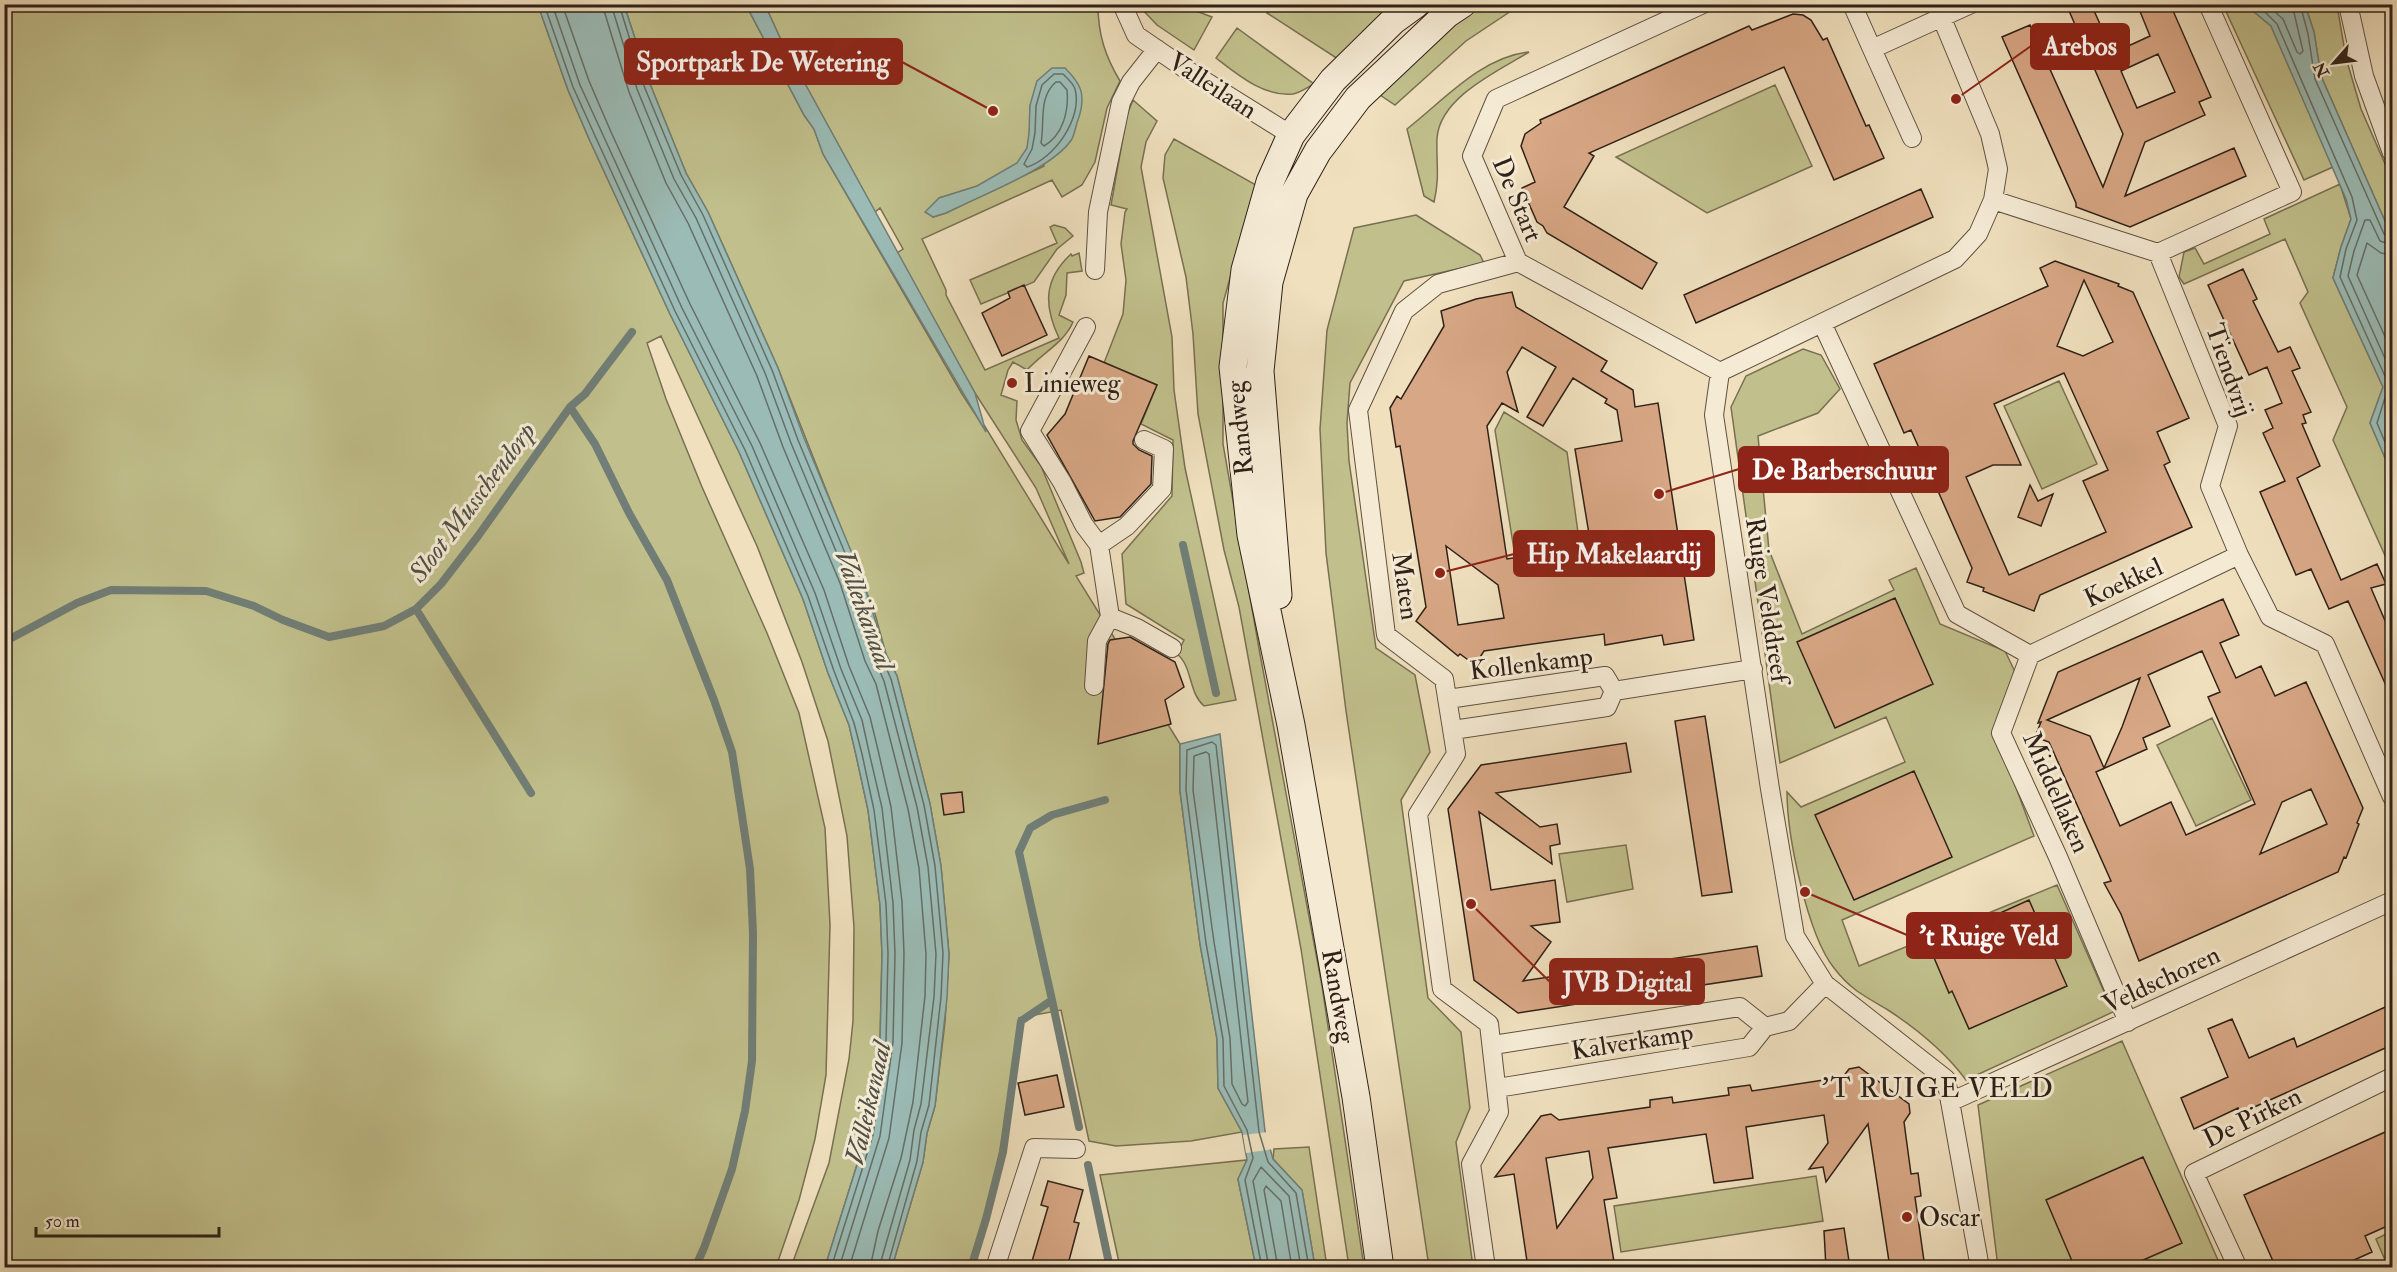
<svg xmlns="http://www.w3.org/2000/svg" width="2397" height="1272" font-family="'IM FELL Double Pica',serif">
	<rect width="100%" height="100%" fill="#f0e0be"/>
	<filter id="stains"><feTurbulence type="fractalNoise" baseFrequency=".00333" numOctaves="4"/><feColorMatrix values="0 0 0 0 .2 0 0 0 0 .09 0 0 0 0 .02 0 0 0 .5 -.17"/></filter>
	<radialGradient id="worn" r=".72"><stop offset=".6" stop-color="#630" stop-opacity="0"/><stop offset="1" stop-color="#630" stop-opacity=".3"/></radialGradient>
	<path fill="#c1c08c" stroke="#787052" stroke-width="1.5" fill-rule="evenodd" d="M5,5H538L568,90L590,141L670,314L739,452L803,599L828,673L849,725L856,755L868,810L880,905L882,954L880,1042L867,1133L825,1267H791L829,1163L849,1059L853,1021L854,927L847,836L828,741L802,662L757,546L661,336L647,343L666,399L702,487L767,633L799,713L825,828L830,925L826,1075L815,1139L799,1200L776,1267L5,1268Z
		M624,5H746L804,115L814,129L823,154L962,394L985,429L984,425L1069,564L1036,488L975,393L897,253L903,249L880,208L875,212L781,40L765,5H1098C1098,34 1105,56 1120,81L1107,108L1095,162L1082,185L1062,197L1052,180L922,239L946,290V295L985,370L1059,338C1044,306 1043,280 1071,254L1072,256L1079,253L1082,271L1067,273L1066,295L1059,315L1073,322C1064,343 1042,353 1027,370L1013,362L1008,370L1001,395L1017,401L1016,420L1022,440L1041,466L1081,562L1084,573L1076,576L1180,744V791L1200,944L1217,1039L1218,1088L1242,1132L1191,1141L1116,1146L1089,1141L1061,1010L1019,1018C1008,1102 999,1187 969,1267H892L923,1162L927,1133L935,1106L945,1022L949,954L941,866L930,804L897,676L886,654L875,614L778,368L708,212L686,173L650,84ZM1030,105L1044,166L946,213L933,217L939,198C967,189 1015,180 1027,148C1031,135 1030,119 1030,105Z
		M1138,5H1180L1212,17L1194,50L1157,25Z
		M1274,5H1399L1338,59L1267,13Z
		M1483,5H1520L1466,41L1395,105L1377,93L1451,22Z
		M2223,5H2251L2253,11L2271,26L2333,167L2304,180Z
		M2305,5H2337L2346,58L2361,109L2392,180V237L2321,76L2314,32Z
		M1237,28L1314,84C1308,87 1300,93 1293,94C1264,97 1238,75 1216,58Z
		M1529,52C1498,71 1440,97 1437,138C1436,161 1440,178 1434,202L1424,196L1407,129C1443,101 1481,57 1529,52Z
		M1775,85L1812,166L1707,213L1616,157Z
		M1133,100L1157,121L1146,142L1141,167L1172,337L1174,390L1185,468L1236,700L1204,706C1188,692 1193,667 1177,654L1184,640L1126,604L1122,554L1172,496L1173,440L1141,424L1157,385L1104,363L1123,314L1126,280L1121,244L1125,212L1127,209L1111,205L1127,115Z
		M1174,139L1256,185L1223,303V444L1260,654L1322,986L1364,1267H1349L1301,949L1239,607L1224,550L1198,414L1193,334L1186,277L1163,178L1165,155Z
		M2340,184L2351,219L2341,247L2333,278L2383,387L2370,423L2392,474V564L2387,560L2333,440L2347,407L2300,303L2308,292L2285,239L2184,284L2179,277L2184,252L2195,248L2204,264L2270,234L2264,219Z
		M1416,215L1480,255L1484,263L1404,281L1350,383L1347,423L1349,461L1376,648L1415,675L1430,752L1401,800L1428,998L1461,1032L1470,1108L1456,1142L1473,1267H1429L1346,711L1326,553L1320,429L1327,330L1354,228Z
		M1054,225L1065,228L1073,236L1057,249L1034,282L981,304L970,280L1057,243L1050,227Z
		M1803,349L1821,355L1840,389L1818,413L1758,436L1769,550L1802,634L1894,590L1889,580L1916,568L1940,624L2005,651L2018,678L1996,734L2034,836L1842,920L1859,966L2057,885L2113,1012L1966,1080C1946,1053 1917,1029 1888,1010C1878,1004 1867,998 1857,991C1849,985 1840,976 1834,968C1807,934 1787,835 1787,792L1801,807L1905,762L1886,717L1780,763L1731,407L1746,376Z
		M2059,381L2097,464L2042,489L2004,406Z
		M1504,412L1567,452L1579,540L1514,550L1495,430Z
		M2212,718L2251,800L2196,826L2157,745Z
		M1626,845L1633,889L1567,902L1559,854Z
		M2122,1041L2221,1267H1998L1978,1105Z
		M1309,1147L1327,1267H1315L1302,1190L1273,1159L1274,1149Z
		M1247,1160L1238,1179L1256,1267H1120L1100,1175Z
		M1816,1176L1823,1221L1621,1252L1614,1206Z
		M2392,1231V1267H2388L2376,1239Z"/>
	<path fill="#9bbcb6" stroke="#707e77" stroke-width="1.5" d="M538,5H624L650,84L686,173L708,212L778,368L804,438L861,575L886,654L897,676L930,804L941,866L949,954L947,998L935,1106L927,1133L923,1162L892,1267H825L867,1133L880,1042L882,954L880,905L868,810L856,755L849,725L828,673L803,599L739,452L670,314L590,141L568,90Z
		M746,5H765L781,40L975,393L986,432L823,154L814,129L804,115Z
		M2251,5H2305L2314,32L2321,76L2392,237V474L2370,423L2383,387L2333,278L2341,247L2351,219L2346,199L2271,26L2253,11Z
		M1052,68H1065C1081,84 1086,94 1079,117C1076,124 1075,133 1072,139C1053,169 979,196 946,213L933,217L925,212L939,198L977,186L1017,163L1027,148L1029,133L1030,105L1037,81Z
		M1220,734L1265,1131L1273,1159L1302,1190L1315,1267H1256L1238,1179L1247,1160L1242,1132L1218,1088L1217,1039L1200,944L1180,791V744Z"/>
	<path fill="#f0e0be" d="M1268,1132L1273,1149L1246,1153L1243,1135Z"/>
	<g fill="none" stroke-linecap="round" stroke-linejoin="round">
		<path stroke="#656e67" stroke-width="1.5" d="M544,4L573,87L596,138L675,311L745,450L808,596L834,671L854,723L862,754L874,810L886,904L888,954L886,1042L873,1135L831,1268
			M552,4L580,85L603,135L682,308L752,446L815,593L841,669L862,720L869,752L882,808L893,903L895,954L893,1042L880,1136L839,1268
			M562,4L589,81L611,132L690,304L760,443L824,590L849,666L870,717L878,750L891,807L902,902L904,954L902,1043L889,1138L849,1268
			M602,4L629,92L666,183L688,223L757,376L783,447L840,583L865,661L876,684L908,809L919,868L926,954L925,996L913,1102L901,1158L878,1231L870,1268
			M611,4L637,89L674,179L696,218L765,373L791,443L848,580L874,658L884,681L917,807L928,867L936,954L934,997L921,1104L914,1130L910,1160L879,1268
			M619,4L644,86L681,175L703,215L772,370L798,440L855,577L881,656L891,679L924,805L935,866L943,953L941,997L929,1105L921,1132L917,1161L887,1268
			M2257,4L2277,24L2352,197L2357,220L2346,249L2340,277L2389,385L2377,423L2392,459
			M2266,4L2283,19L2297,52L2300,54L2303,51L2292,4
			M2300,4L2308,34L2315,79L2384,234L2392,238
			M1054,74H1063C1067,78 1073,83 1075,89C1083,118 1054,159 1027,167L1024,164L1032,149L1035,133L1036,106L1042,85Z
			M1056,82H1060L1067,90C1069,111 1063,135 1044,146L1041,143C1045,122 1038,97 1056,82Z
			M2392,245L2380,241L2370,220H2365L2354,251L2348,276L2392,374
			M2392,255L2381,253L2367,243L2357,275L2392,352
			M1206,752L1209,754L1248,1102L1245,1106L1242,1104L1232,1084L1230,1038L1214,942L1193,790L1194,756Z
			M1262,1268L1245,1180L1253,1158L1247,1130L1224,1086L1223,1039L1206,943L1186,790L1187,750L1212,742L1216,745L1259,1132L1268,1162L1296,1193L1309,1268
			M1269,1268L1253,1181L1261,1167L1289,1196L1301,1268
			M1278,1268L1264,1190L1266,1186L1281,1201L1292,1268"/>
		<path stroke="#707e77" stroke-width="8" d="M570,407L595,444L629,513L667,580L714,700L732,752L741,809L750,869L753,933L752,1061L745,1111L732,1169L704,1248L695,1268
			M1183,545L1216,693
			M416,609L531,793
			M4,642L77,603L111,590L206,591L254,606L283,620L329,637L384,626L416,609L441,584L478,536L570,407L585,394L632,332
			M1052,1000L1079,1127
			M1088,1165L1110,1268
			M971,1268L986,1219L1003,1152L1021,1021L1052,1000L1019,852L1030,828L1052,815L1105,800"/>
	</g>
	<path fill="#d8a785" stroke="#2f2118" stroke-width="1.5" fill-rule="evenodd" d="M2066,4H2091L2113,53L2150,36L2137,4H2170L2211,97L2199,102L2205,115L2145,142L2125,196L2234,148L2246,176L2130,227L2076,207V203L2002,37L2030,25L2103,187L2123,134ZM2158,54L2175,92L2137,108L2121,71Z
		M1793,14L1803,15L1811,20L1823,40L1827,38L1866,126L1869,125L1884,158L1834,180L1784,67L1589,153L1594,156L1564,207L1657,263L1642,289L1547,233L1543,226L1537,222L1522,188L1535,182L1521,146L1525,134L1541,123L1540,120L1749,26L1752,30Z
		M1921,189L1933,217L1696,323L1684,295Z
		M2055,261L2119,284L2118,286L2133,292L2189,418L2157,432L2170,462L2164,465L2192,527L2040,595L2034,611L1983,591L1984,588L1967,582L1972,568L1911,430L1904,433L1874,364L2048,286L2040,268ZM2084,280L2113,342L2083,356L2057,346ZM2064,373L2108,470L2083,481L2106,532L2009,575L1966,477L1993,465H2021L1994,404Z
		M2243,269L2257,299L2253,301L2278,352L2290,347L2300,368L2292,371L2311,412L2303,415L2306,423L2302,424L2320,466L2297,478L2341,580L2377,564L2386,584L2371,588L2392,637V699L2348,601L2329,609L2311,569L2296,575L2260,492L2285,481L2263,433L2273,428L2265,410L2282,403L2267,367L2249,375L2208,285Z
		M1024,285L1047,335L1002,356L982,313L1010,298L1008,292Z
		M1512,292L1516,307L1607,361L1601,371L1633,390L1635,407L1658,403L1694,640L1664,645L1662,635L1605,645L1604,634L1484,651L1475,665L1460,654L1458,656L1416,621L1426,607L1400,446L1396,447L1390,408L1397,396L1401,399L1444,326L1441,311L1476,299ZM1522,347L1556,367L1527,417L1543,426L1573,378L1607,399L1605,403L1617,410L1622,441L1575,449L1591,546L1507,559L1487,426L1502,403L1518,412L1507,372ZM1446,546L1498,585L1504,618L1458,625Z
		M1089,356L1157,385L1133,441V444L1139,450L1152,456L1151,484L1120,517L1095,521L1047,435L1065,414Z
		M2030,485L2038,501L2053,494L2041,526L2018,517Z
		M1895,598L1933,684L1835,728L1797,642Z
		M2223,599L2239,635L2220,643L2236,678L2261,666L2275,696L2306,682L2363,808L2357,823L2359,824L2346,858L2344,857L2338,872L2139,961L2121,914L2104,883L2111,881L2049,742L2035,737L2041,722L2038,723L2058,672ZM2202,651L2220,692L2208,697L2255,804L2186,835L2171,802L2120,826L2096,772L2147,749L2143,738L2170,726L2148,675ZM2140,678L2122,727L2104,768L2090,736L2047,720ZM2311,789L2327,824L2260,854L2282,802Z
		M1130,637L1175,662L1184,687L1165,700L1171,724L1098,744L1108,644L1110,640Z
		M1705,716L1732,892L1702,896L1675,721Z
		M1626,743L1631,772L1496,793L1540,827L1557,824L1560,844L1550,846L1552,864L1479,812L1491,890L1555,880L1560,922L1531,926L1551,942L1523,981L1757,946L1762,976L1518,1013L1474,980L1448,809L1481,765Z
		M1914,771L1952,857L1854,900L1815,815Z
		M962,792L964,812L944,815L941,794Z
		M2029,900L2067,986L1969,1029L1952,991L1949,993L1932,953L1935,952L1931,944Z
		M2392,1004V1045L2241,1113L2238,1108L2194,1129L2181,1098L2228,1077L2208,1029L2232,1019L2249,1058L2294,1038L2297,1047Z
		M1859,1067L1909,1104L1910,1113L1904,1122L1911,1174L1918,1173L1921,1196L1915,1197L1925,1268H1890L1868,1124L1826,1182L1823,1167L1809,1169L1828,1143L1824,1115L1746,1127L1753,1178L1714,1183L1706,1134L1608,1148L1617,1198L1604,1200L1615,1268H1528L1514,1174L1495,1177L1541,1116L1551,1114L1559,1120L1650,1107V1100L1672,1097L1673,1103L1729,1095L1728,1088L1750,1085L1752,1091L1843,1077L1849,1069ZM1589,1151L1593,1178L1557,1228L1546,1158Z
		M1057,1075L1064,1107L1025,1115L1018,1083Z
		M2392,1129V1224L2365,1236L2372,1252L2336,1268H2276L2244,1195Z
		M2143,1157L2182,1243L2125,1268H2075L2046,1200Z
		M1048,1181L1083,1190L1074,1222L1079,1223L1067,1268H1030L1048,1207L1041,1205Z
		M1844,1228L1850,1268H1826L1824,1231Z"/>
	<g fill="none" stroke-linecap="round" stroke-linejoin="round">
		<defs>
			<path id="minor" d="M1122,4L1136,35L1187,70L1291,135
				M1852,4L1872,49L1971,4
				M1936,4L1990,134L1998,169L1993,200L1978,234L1955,259L1720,372L1714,415L1770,789L1795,936L1825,984L1946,1079L1980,1268
				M2348,4L2364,76L2392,153
				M1872,49L1912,138
				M1993,200L2158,253L2228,426L2210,486L2239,555L2270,617L2325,644L2392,797
				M2158,253L2292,192L2208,4
				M1518,262L1472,156L1496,99L1703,4
				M1095,270L1098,212L1121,102L1131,82L1157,49
				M1822,323L1957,614L2030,655L2001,733L2058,857L2128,1022
				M1086,327L1030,431L1062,482L1084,525L1099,545L1110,617L1137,628L1172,648
				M1099,545L1127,526L1162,489L1164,449L1144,440
				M2030,655L2239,555
				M1094,686L1097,641L1110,617
				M1614,691L1753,669
				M1448,699L1605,676L1614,691
				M1453,730L1607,707L1614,691
				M1493,1045L1740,1007L1765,1027
				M1497,1088L1749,1047L1765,1027L1789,1021L1825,984
				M1950,1102L2392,901
				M995,1268L1034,1148L1076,1149
				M1486,1268L1471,1164L1499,1112L1489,1024L1442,989L1418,814L1456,754L1444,679L1386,635L1358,410L1404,311L1438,284L1518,262L1720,372
				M2238,1268L2194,1173L2392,1077"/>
			<path id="secondary" d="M1278,595L1260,371L1269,282L1294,194L1318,151L1358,98L1447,14L1462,4
				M1380,1268L1356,1097L1291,725L1251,535L1233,367L1245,270L1270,182L1291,135L1333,80L1394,20L1416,4"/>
		</defs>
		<use href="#minor" stroke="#5f5142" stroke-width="20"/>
		<use href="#secondary" stroke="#2f2118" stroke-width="29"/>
		<use href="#minor" stroke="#f5ebd5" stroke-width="18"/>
		<use href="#secondary" stroke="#f5ebd5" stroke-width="27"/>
	</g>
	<g fill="#8f2418" stroke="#f5ebd5" stroke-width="2">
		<circle cx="1012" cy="383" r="6"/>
		<circle cx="1907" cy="1217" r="6"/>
	</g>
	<g text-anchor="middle" stroke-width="6" stroke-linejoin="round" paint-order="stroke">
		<g font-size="26" fill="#2f2118" stroke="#f5ebd5">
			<text transform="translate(1213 85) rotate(33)" y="9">Valleilaan</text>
			<text transform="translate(1518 199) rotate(67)" y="9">De Start</text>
			<text transform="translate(2230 370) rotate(71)" y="9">Tiendvrij</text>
			<text transform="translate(1239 428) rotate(-96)" y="9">Randweg</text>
			<text transform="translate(2123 582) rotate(-25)" y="9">Koekkel</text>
			<text transform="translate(1406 586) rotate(82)" y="9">Maten</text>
			<text transform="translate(1768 600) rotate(81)" y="9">Ruige Velddreef</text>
			<text transform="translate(1531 663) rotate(-7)" y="9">Kollenkamp</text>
			<text transform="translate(2057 792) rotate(66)" y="9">Middellaken</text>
			<text transform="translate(2161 979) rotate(-25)" y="9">Veldschoren</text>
			<text transform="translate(1339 996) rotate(80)" y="9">Randweg</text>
			<text transform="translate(1632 1041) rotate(-9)" y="9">Kalverkamp</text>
			<text transform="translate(2252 1117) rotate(-26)" y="9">De Pirken</text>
		</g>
		<g font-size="26" fill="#2f2118" stroke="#f5ebd5" text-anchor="start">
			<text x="1024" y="392">Linieweg</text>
			<text x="1919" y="1226">Oscar</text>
		</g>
		<g font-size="27" font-style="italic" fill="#4f5047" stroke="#f5ebd5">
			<text transform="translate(472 502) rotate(-53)" y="9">Sloot Musschendorp</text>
			<text transform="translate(865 610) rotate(70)" y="9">Valleikanaal</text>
			<text transform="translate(868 1103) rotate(-77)" y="9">Valleikanaal</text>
		</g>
		<g font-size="27" letter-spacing="1.5" fill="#2f2118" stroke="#f5ebd5">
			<text x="1938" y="1097">'T RUIGE VELD</text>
		</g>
	</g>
	<path fill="none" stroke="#8f2418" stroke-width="2" d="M1956 99L2031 46M993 111L902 62M1659 494L1739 469M1440 573L1514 554M1805 892L1907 935M1471 904L1550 982"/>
	<g fill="#8f2418" stroke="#f5ebd5" stroke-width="2">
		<circle cx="1956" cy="99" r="6"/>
		<circle cx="993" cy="111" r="6"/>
		<circle cx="1659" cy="494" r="6"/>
		<circle cx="1440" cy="573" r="6"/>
		<circle cx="1805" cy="892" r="6"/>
		<circle cx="1471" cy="904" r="6"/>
	</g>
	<g fill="#8f2418" stroke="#8f2418" stroke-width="2">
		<rect x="2031" y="24" width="98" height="45" rx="6"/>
		<rect x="625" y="39" width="277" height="45" rx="6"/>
		<rect x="1739" y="447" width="209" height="45" rx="6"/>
		<rect x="1514" y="531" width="200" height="45" rx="6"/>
		<rect x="1907" y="913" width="164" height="45" rx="6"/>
		<rect x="1550" y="959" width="154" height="45" rx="6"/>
	</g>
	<g font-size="27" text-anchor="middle" font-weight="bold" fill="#fff">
		<text x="2080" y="55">Arebos</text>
		<text x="763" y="71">Sportpark De Wetering</text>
		<text x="1844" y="479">De Barberschuur</text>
		<text x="1614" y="563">Hip Makelaardij</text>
		<text x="1989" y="945">'t Ruige Veld</text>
		<text x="1627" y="991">JVB Digital</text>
	</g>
	<rect width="2397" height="1272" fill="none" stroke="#f0e0be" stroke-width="24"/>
	<rect x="6" y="6" width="2385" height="1260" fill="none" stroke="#2f2118" stroke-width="3"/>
	<rect x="12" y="12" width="2373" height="1248" fill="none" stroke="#2f2118" stroke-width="1.5"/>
	<g transform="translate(2334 63) rotate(242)" stroke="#f5ebd5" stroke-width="4.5" paint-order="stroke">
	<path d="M0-4.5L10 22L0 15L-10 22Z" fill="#2f2118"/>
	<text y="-9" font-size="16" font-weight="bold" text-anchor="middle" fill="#2f2118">N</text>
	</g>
	<path d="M36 1227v9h183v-9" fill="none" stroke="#2f2118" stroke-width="3"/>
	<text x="45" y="1227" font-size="18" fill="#2f2118" stroke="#f5ebd5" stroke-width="4.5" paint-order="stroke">50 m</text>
	<rect width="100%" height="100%" filter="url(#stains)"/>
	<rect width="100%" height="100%" fill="url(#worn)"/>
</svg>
